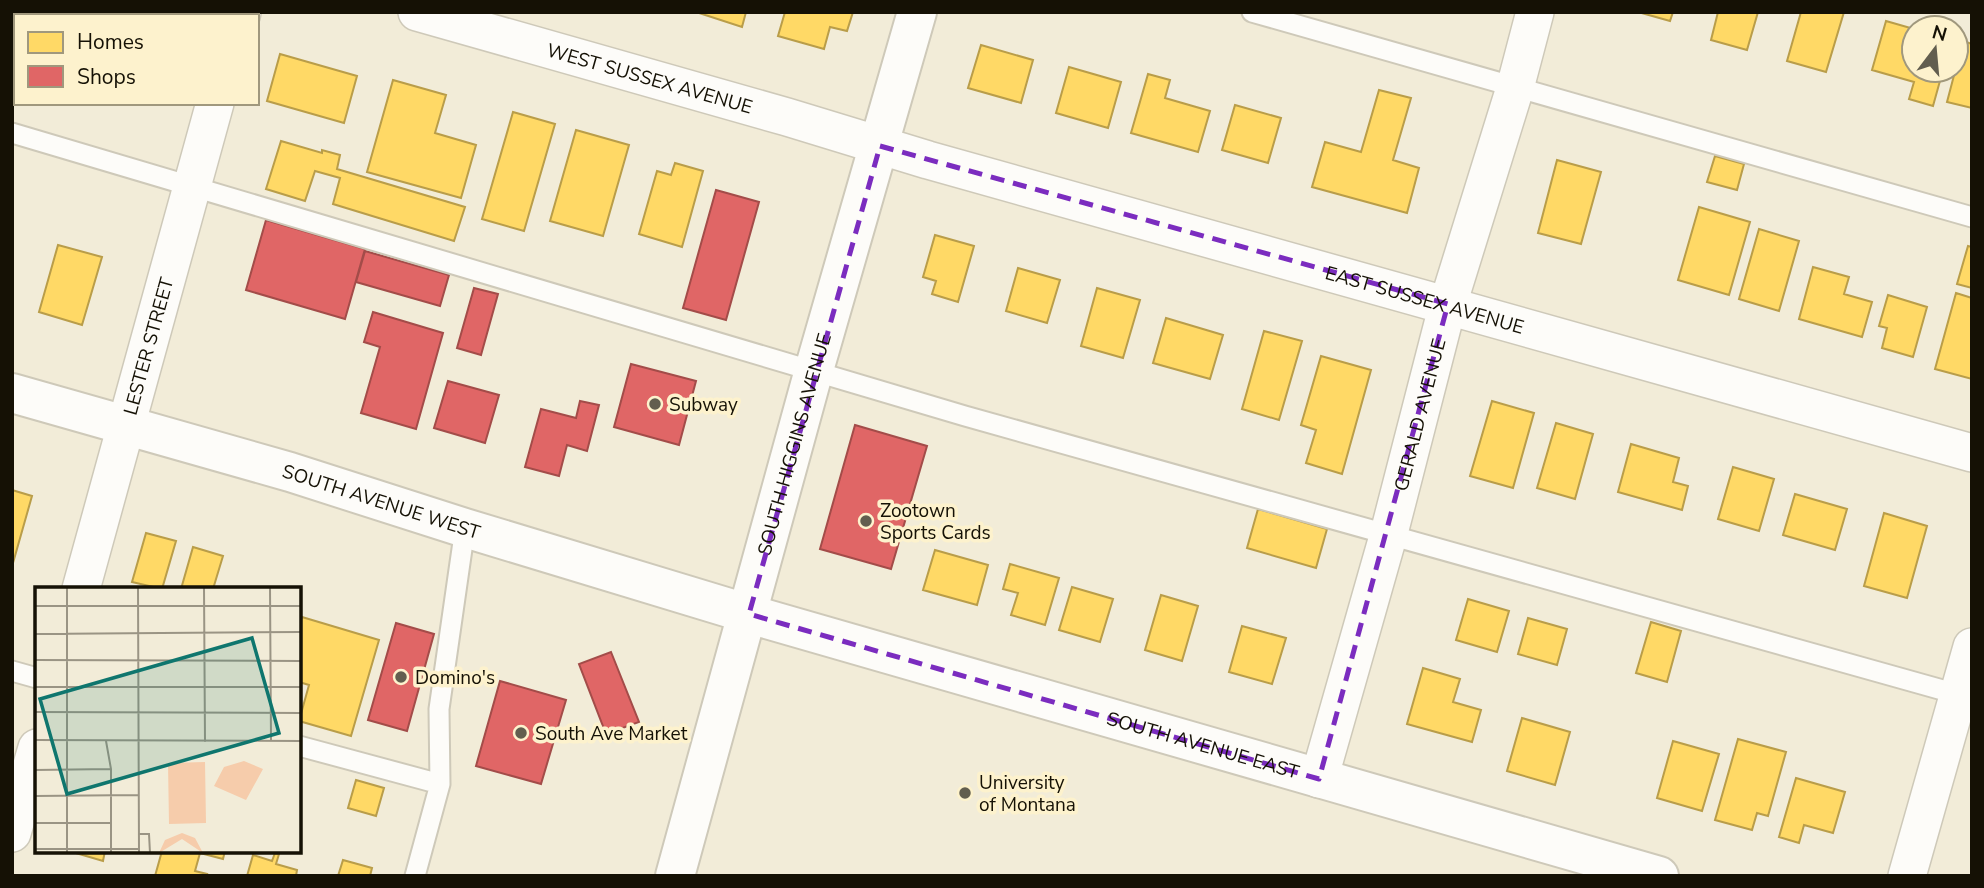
<svg xmlns="http://www.w3.org/2000/svg" width="1984" height="888" font-family="'Nunito Sans',sans-serif">
	<rect width="100%" height="100%" fill="#f2ecd8"/>
	<path fill="#ffd966" stroke="#b99d49" stroke-width="2" d="M72,12H114L113,16H71Z
		M696,12H746L742,27Z
		M785,12H853L847,31L830,27L824,49L778,36Z
		M1638,12H1673L1670,21Z
		M1718,12H1758L1747,50L1711,40Z
		M1801,12H1844L1826,72L1787,61Z
		M1886,21L1914,29V70H1943L1933,106L1909,99L1914,82L1872,70Z
		M1963,41L1972,44V108L1947,102Z
		M981,45L1033,60L1021,103L968,88Z
		M280,54L357,76L344,123L267,101Z
		M1069,67L1121,82L1108,128L1056,113Z
		M1148,74L1170,80L1165,98L1210,111L1198,152L1131,133Z
		M393,80L446,95L435,133L476,145L461,198L367,172Z
		M1379,90L1411,98L1393,160L1419,168L1407,213L1312,187L1325,142L1361,152Z
		M1235,105L1281,118L1268,163L1222,150Z
		M513,112L555,124L524,231L482,219Z
		M576,130L629,145L603,236L550,221Z
		M281,141L322,153V150L340,155L337,169L465,207L454,241L333,204L340,178L315,171L305,201L266,189Z
		M1715,156L1744,164L1737,190L1707,182Z
		M1557,160L1601,172L1581,244L1538,233Z
		M675,163L703,171L682,247L639,234L657,171L671,175Z
		M1699,207L1750,222L1729,295L1678,280Z
		M1759,229L1799,241L1779,311L1739,299Z
		M935,235L974,246L958,302L932,294L936,281L923,277Z
		M58,245L102,257L82,325L39,312Z
		M1968,246L1972,247V288L1957,284Z
		M1813,267L1849,277L1844,294L1872,302L1862,337L1799,319Z
		M1018,268L1060,280L1047,323L1006,311Z
		M1097,288L1140,300L1123,358L1081,346Z
		M1956,293L1972,298V379L1935,369Z
		M1888,295L1927,307L1913,357L1882,348L1887,328L1879,326Z
		M1166,318L1223,335L1210,379L1153,363Z
		M1264,331L1302,341L1279,420L1242,409Z
		M1321,356L1371,370L1342,474L1306,463L1316,430L1301,425Z
		M1492,401L1534,413L1513,488L1470,476Z
		M1556,423L1593,434L1575,499L1537,488Z
		M1631,444L1679,458L1673,482L1688,486L1682,510L1618,492Z
		M1733,467L1774,479L1759,531L1718,519Z
		M12,490L32,496L13,563H12Z
		M1795,494L1847,509L1835,550L1783,535Z
		M1258,509L1327,529L1316,568L1247,548Z
		M1884,513L1927,526L1907,598L1864,586Z
		M146,533L176,541L162,589L132,582Z
		M193,547L223,556L213,589H181Z
		M935,550L988,565L977,605L923,590Z
		M1010,564L1059,578L1045,625L1011,615L1018,593L1003,589Z
		M1072,587L1113,599L1100,642L1059,630Z
		M1161,595L1198,606L1182,661L1145,650Z
		M1468,599L1509,611L1497,652L1456,640Z
		M302,617L379,640L351,736L299,721L309,685L299,682V626Z
		M1528,618L1567,629L1557,665L1518,654Z
		M1651,622L1681,631L1667,682L1636,673Z
		M1242,626L1286,638L1272,684L1229,672Z
		M1423,668L1460,679L1453,702L1481,710L1472,742L1407,724Z
		M1522,718L1570,732L1555,785L1507,771Z
		M1738,739L1786,752L1768,816L1757,813L1752,830L1715,820Z
		M1673,741L1719,754L1702,811L1657,798Z
		M1796,778L1845,792L1833,833L1804,825L1799,843L1779,837Z
		M356,780L384,788L376,816L348,808Z
		M69,851H105L103,861Z
		M162,851H225L223,859L200,853L195,871L207,874L206,876H155Z
		M275,853L279,854L276,864L297,870L296,876H247L253,855L272,861Z
		M343,860L372,868L370,876H338Z"/>
	<path fill="#e06666" stroke="#a34c49" stroke-width="2" d="M716,190L759,202L726,320L683,308Z
		M266,220L365,249L345,319L246,290Z
		M365,251L449,275L440,306L356,282Z
		M474,288L498,294L481,355L457,348Z
		M373,312L443,333L416,429L361,413L380,347L364,342Z
		M631,364L696,381L679,445L614,427Z
		M448,381L499,395L485,443L434,428Z
		M580,401L599,405L587,451L567,445L559,476L525,467L541,409L576,418Z
		M855,425L927,446L891,569L820,549Z
		M396,623L434,634L407,731L368,720Z
		M611,652L639,722L606,734L579,664Z
		M500,681L566,700L541,784L476,766Z"/>
	<g fill="none" stroke-linecap="round" stroke-linejoin="round">
		<defs>
			<path id="lane" d="M1252,12L1972,217
				M12,133L965,416L1964,696
				M12,671L37,678
				M299,746L440,784
				M415,876L440,784L439,709L465,528"/>
			<g id="street">
				<path id="s1" d="M417,12L787,117L928,160L1972,453"/>
				<path d="M241,16L242,12"/>
				<path id="s2" d="M81,589L215,103"/>
				<path id="s3" d="M1319,779L1389,533L1448,304L1515,88L1535,12"/>
				<path d="M12,833L37,748"/>
				<path d="M1907,876L1972,647"/>
			</g>
			<g id="secondary">
				<path id="s4" d="M12,393L290,472L465,528L749,614L1659,876"/>
				<path id="s5" d="M675,876L814,370L917,12"/>
			</g>
		</defs>
		<use href="#lane" stroke="#cec9b9" stroke-width="23"/>
		<use href="#street" stroke="#cec9b9" stroke-width="40"/>
		<use href="#secondary" stroke="#cec9b9" stroke-width="42"/>
		<use href="#lane" stroke="#fdfcf9" stroke-width="19"/>
		<use href="#street" stroke="#fdfcf9" stroke-width="37"/>
		<use href="#secondary" stroke="#fdfcf9" stroke-width="38"/>
	</g>
	<path fill="none" stroke="#7b2cbf" stroke-width="5" stroke-dasharray="14 9" stroke-linejoin="round" d="M880,146L1448,304L1319,779L749,614Z"/>
	<g fill="#625e4f" stroke="#fdf2cd" stroke-width="2.5">
		<circle cx="655" cy="404" r="7"/>
		<circle cx="866" cy="521" r="7"/>
		<circle cx="401" cy="677" r="7"/>
		<circle cx="521" cy="733" r="7"/>
		<circle cx="965" cy="793" r="7"/>
	</g>
	<g text-anchor="middle" stroke-width="7" stroke-linejoin="round" paint-order="stroke">
		<g font-size="19" fill="#151105" stroke="#fdf2cd">
			<text dy="7" stroke="none"><textPath href="#s1" startOffset="242">WEST SUSSEX AVENUE</textPath></text>
			<text dy="7" stroke="none"><textPath href="#s1" startOffset="1048">EAST SUSSEX AVENUE</textPath></text>
			<text dy="7" stroke="none"><textPath href="#s2" startOffset="252">LESTER STREET</textPath></text>
			<text dy="7" stroke="none"><textPath href="#s3" startOffset="378">GERALD AVENUE</textPath></text>
			<text dy="7" stroke="none"><textPath href="#s5" startOffset="448">SOUTH HIGGINS AVENUE</textPath></text>
			<text dy="7" stroke="none"><textPath href="#s4" startOffset="385">SOUTH AVENUE WEST</textPath></text>
			<text dy="7" stroke="none"><textPath href="#s4" startOffset="1242">SOUTH AVENUE EAST</textPath></text>
		</g>
		<g font-size="19" fill="#151105" stroke="#fdf2cd" text-anchor="start">
			<text x="669" y="411">Subway</text>
			<text x="880" y="517">Zootown<tspan x="880" dy="22">Sports Cards</tspan></text>
			<text x="415" y="684">Domino's</text>
			<text x="535" y="740">South Ave Market</text>
			<text x="979" y="789">University<tspan x="979" dy="22">of Montana</tspan></text>
		</g>
	</g>
	<g transform="translate(35 587)">
		<rect width="266" height="266" fill="#f2ecd8"/>
		<path d="M209,174L228,182L211,213L179,199L189,180ZM170,175L171,236L134,237L133,176ZM147,246L160,251L168,266L147,252L124,266L130,253Z" fill="#f6ccab"/>
		<path fill="none" stroke="#9a9484" stroke-width="2" d="M103,0L104,266M169,0L170,155M235,0L236,154M0,19H266M0,47L266,45M0,73L266,74M0,100H266M0,125L266,126M0,153L266,154M71,154L76,182V266M0,183L76,182M0,209L104,208M0,236H76M104,247H114L115,266M0,262H104M32,266V0"/>
		<path fill="#0f766e" fill-opacity="0.15" stroke="#0f766e" stroke-width="3.5" d="M217,51L244,146L32,207L5,112Z"/>
		<rect width="266" height="266" fill="none" stroke="#151105" stroke-width="3.5"/>
	</g>
	<rect width="1984" height="888" fill="none" stroke="#151105" stroke-width="28"/>
	<rect x="14" y="14" width="245" height="91" fill="#fdf2cd" stroke="#a0987d" stroke-width="2"/>
	<rect x="28" y="32" width="35" height="21" fill="#ffd966" stroke="#a0987d" stroke-width="2"/>
	<text x="77" y="49" font-size="21" fill="#151105">Homes</text>
	<rect x="28" y="66" width="35" height="21" fill="#e06666" stroke="#a0987d" stroke-width="2"/>
	<text x="77" y="84" font-size="21" fill="#151105">Shops</text>
	<g transform="translate(1935 49) rotate(16)"><circle r="33" fill="#fdf2cd" stroke="#a0987d" stroke-width="2"/>
	<path d="M0-5L12 26L0 18L-12 26Z" fill="#625e4f"/>
	<text y="-10" font-size="19" font-weight="bold" text-anchor="middle" fill="#151105">N</text>
	</g>
</svg>
